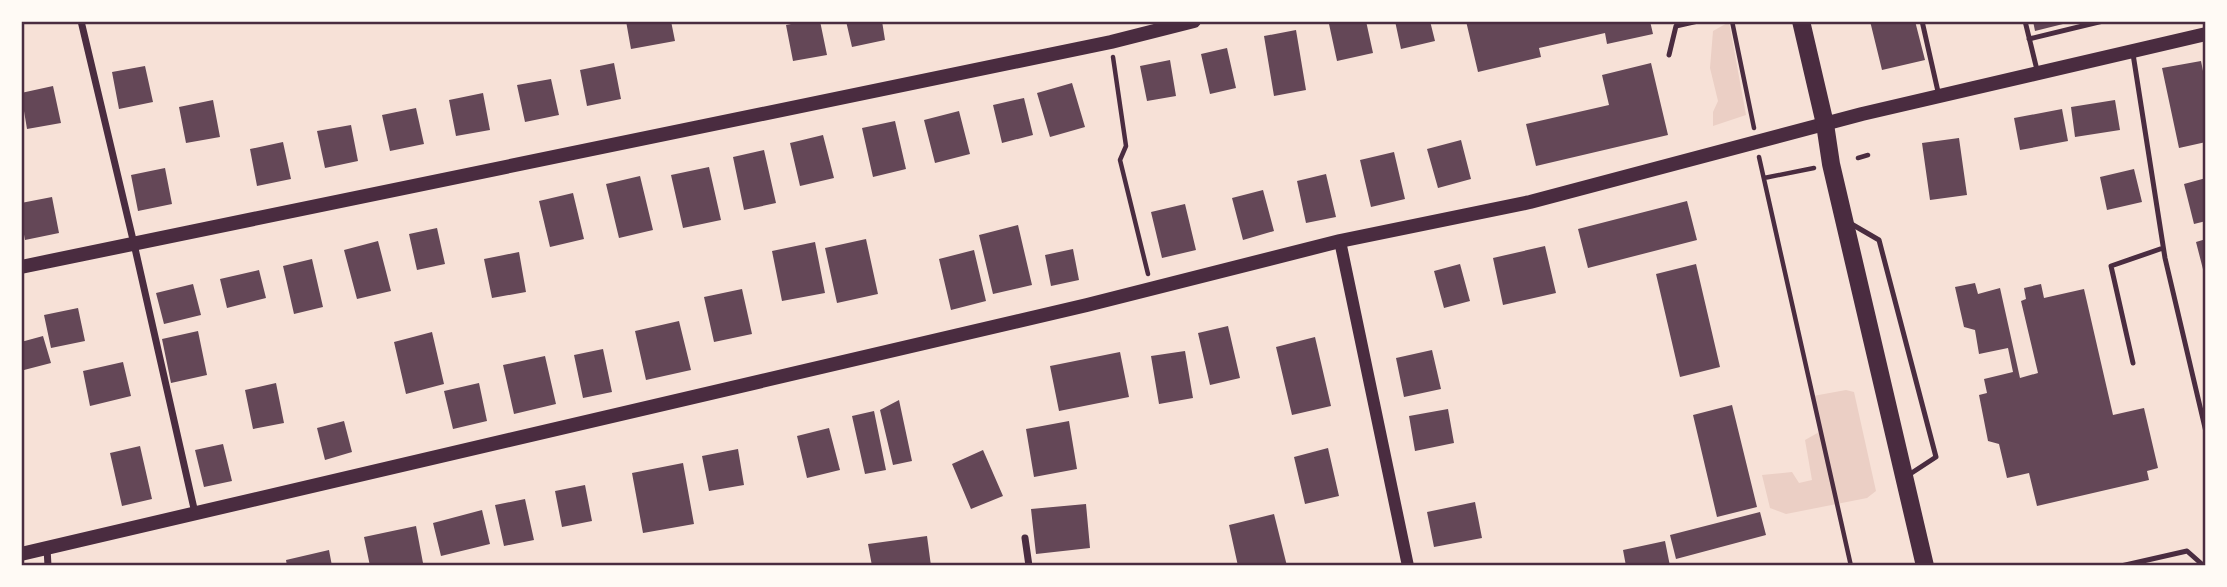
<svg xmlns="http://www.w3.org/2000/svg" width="2227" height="587" font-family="'Sofia Sans Condensed',sans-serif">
	<rect width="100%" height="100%" fill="#f7e1d7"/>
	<path fill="#ebcfc5" d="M1729,22L1746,115L1713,126V112L1718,101L1710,68L1713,31Z
		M1846,390L1854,392L1876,491L1867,498L1786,514L1770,508L1762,475L1792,472L1799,483L1812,480L1805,440L1821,431L1813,396Z"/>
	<path fill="#644757" d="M626,21H671L675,41L631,49Z
		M806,21H820L827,55L793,61L786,25Z
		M846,21H882L885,40L852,47Z
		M1343,21H1366L1373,53L1337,61L1329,24Z
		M1395,21H1430L1435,41L1401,49Z
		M1466,21H1650L1653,34L1607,44L1605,33L1539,48L1541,57L1478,72Z
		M1870,21H1915L1925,60L1882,70Z
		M2033,21H2071V22L2035,31Z
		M1296,30L1306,90L1274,96L1264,36Z
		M1227,48L1236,88L1210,94L1201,54Z
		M1170,60L1176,96L1147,101L1140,66Z
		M2201,61L2206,86V142L2179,148L2162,68Z
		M614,63L621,99L587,106L580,70Z
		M1651,63L1668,135L1536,166L1526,124L1609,105L1602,75Z
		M145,66L153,102L119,109L112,72Z
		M551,79L559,115L525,122L517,85Z
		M1072,83L1085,127L1050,137L1037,93Z
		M53,86L61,123L27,129L21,93Z
		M483,93L490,130L456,136L449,100Z
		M1024,98L1033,135L1002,143L993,105Z
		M213,100L220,137L186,143L179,107Z
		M2115,100L2120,130L2075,137L2071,107Z
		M416,108L424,144L390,151L382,115Z
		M2062,109L2068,141L2020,150L2014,118Z
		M959,111L970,154L935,163L924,120Z
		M895,121L906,169L873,177L862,128Z
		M351,125L358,161L325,168L317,131Z
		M823,135L834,178L800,186L790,143Z
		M1959,138L1967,195L1930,200L1922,143Z
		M1461,140L1471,179L1438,188L1427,149Z
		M283,142L291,179L257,186L250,149Z
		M764,150L776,203L744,210L733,157Z
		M1394,152L1405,199L1371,207L1360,160Z
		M709,167L721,220L683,228L671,175Z
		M165,168L172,204L138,211L131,175Z
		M2134,169L2142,202L2107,210L2100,177Z
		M1326,174L1336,217L1306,223L1297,181Z
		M640,176L653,230L619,238L606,184Z
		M2206,178V221L2194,224L2184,184Z
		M1263,190L1274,231L1243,240L1232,198Z
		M573,193L584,239L550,247L539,201Z
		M52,197L59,233L25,240L21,218V203Z
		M1687,201L1697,240L1588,268L1578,229Z
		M1185,204L1196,250L1162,258L1151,212Z
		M1018,225L1032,285L993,294L979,235Z
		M437,228L445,264L417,270L409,234Z
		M866,239L878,294L837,303L825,248Z
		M2206,239V277H2205L2196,242Z
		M378,241L391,291L357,299L344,250Z
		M815,242L825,293L782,301L772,251Z
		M1545,246L1556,293L1503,305L1493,258Z
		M1073,249L1079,280L1051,286L1045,255Z
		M974,250L986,301L951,310L939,259Z
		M519,252L526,292L492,298L484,259Z
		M312,259L323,307L294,314L283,266Z
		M1460,264L1470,301L1444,308L1434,271Z
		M1696,264L1720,367L1680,377L1656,274Z
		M259,270L266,298L227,308L220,279Z
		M1975,283L1978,294L2000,288L2020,378L2038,373L2021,301L2026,299L2024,288L2041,284L2044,298L2084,289L2113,415L2144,408L2158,468L2147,471L2149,480L2037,506L2029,473L2007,478L1999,444L1988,441L1979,395L1987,393L1984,379L2013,372L2008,348L1979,354L1975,330L1964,327L1955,287Z
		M193,284L201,315L164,324L156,293Z
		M742,289L752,334L714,342L704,297Z
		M78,308L85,341L51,348L44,315Z
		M679,321L691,370L646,380L635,331Z
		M1228,326L1240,378L1210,385L1198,333Z
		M198,331L207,375L171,383L162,339Z
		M432,332L444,384L406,394L394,342Z
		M43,336L51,363L24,370L21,359V342Z
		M1315,337L1331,406L1292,415L1276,347Z
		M603,349L612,392L583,398L574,355Z
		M1432,350L1441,389L1404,397L1396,358Z
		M1185,351L1193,398L1159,404L1151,356Z
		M1120,352L1129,397L1059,411L1050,366Z
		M545,356L556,404L514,414L503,365Z
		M123,362L131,396L90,406L83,371Z
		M276,383L284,423L253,429L245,390Z
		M479,383L487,421L453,429L444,391Z
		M899,400L912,461L893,465L880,410Z
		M1732,405L1757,507L1717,517L1693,415Z
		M1448,409L1454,443L1415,451L1409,416Z
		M874,411L886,470L865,474L852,416Z
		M344,421L352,452L325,460L317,428Z
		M1069,421L1077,469L1034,477L1026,429Z
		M829,428L840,470L807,478L797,436Z
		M223,444L232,481L204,487L195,450Z
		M140,446L152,499L122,506L110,453Z
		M1328,448L1339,496L1305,504L1294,457Z
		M738,449L744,485L709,491L702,456Z
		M983,450L1003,496L971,509L952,464Z
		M683,463L694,524L643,533L632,473Z
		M585,485L592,521L562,527L555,491Z
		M525,499L534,540L504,546L495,505Z
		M1475,502L1482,538L1434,547L1427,512Z
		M1086,504L1090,548L1036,554L1031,509Z
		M482,510L490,544L441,556L433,523Z
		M1760,512L1766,535L1676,559L1670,535Z
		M1274,514L1287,566H1238L1229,525Z
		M416,526L423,563L409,566H370L364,537Z
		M927,536L931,566H872L868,544Z
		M1665,541L1670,566H1626L1623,550Z
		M329,550L332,566H287L286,560Z"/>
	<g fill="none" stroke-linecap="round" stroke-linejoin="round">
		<path stroke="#4a2c40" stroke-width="4.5" d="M1732,21L1754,128
			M1113,57L1126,146L1120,160L1148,274
			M1759,157L1851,566
			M1858,158L1868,155
			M1764,178L1814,168"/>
		<path stroke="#4a2c40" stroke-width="5" d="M1922,21L1939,96
			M2025,21L2037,70
			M2029,39L2103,21
			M2133,54L2165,258L2206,432
			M1669,55L1676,26L1698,21
			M1848,222L1879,240L1936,457L1907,476
			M2133,363L2111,266L2163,248
			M2121,566L2187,551L2204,566"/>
		<path stroke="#4a2c40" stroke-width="7" d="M81,21L134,244L195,513
			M1025,538L1029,566
			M47,548L48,566"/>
		<path stroke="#4a2c40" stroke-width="12" d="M1340,241L1408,566"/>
		<path stroke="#4a2c40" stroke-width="14" d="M21,267L1111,42L1194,21
			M21,554L1087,305L1340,241L1530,202L1862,114L2206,34"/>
		<path stroke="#4a2c40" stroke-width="18" d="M1801,21L1825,124L1831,164L1925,566"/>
	</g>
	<rect width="2227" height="587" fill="none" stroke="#fffaf5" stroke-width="46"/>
	<rect x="23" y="23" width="2181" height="541" fill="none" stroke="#4a2c40" stroke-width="2.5"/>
</svg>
